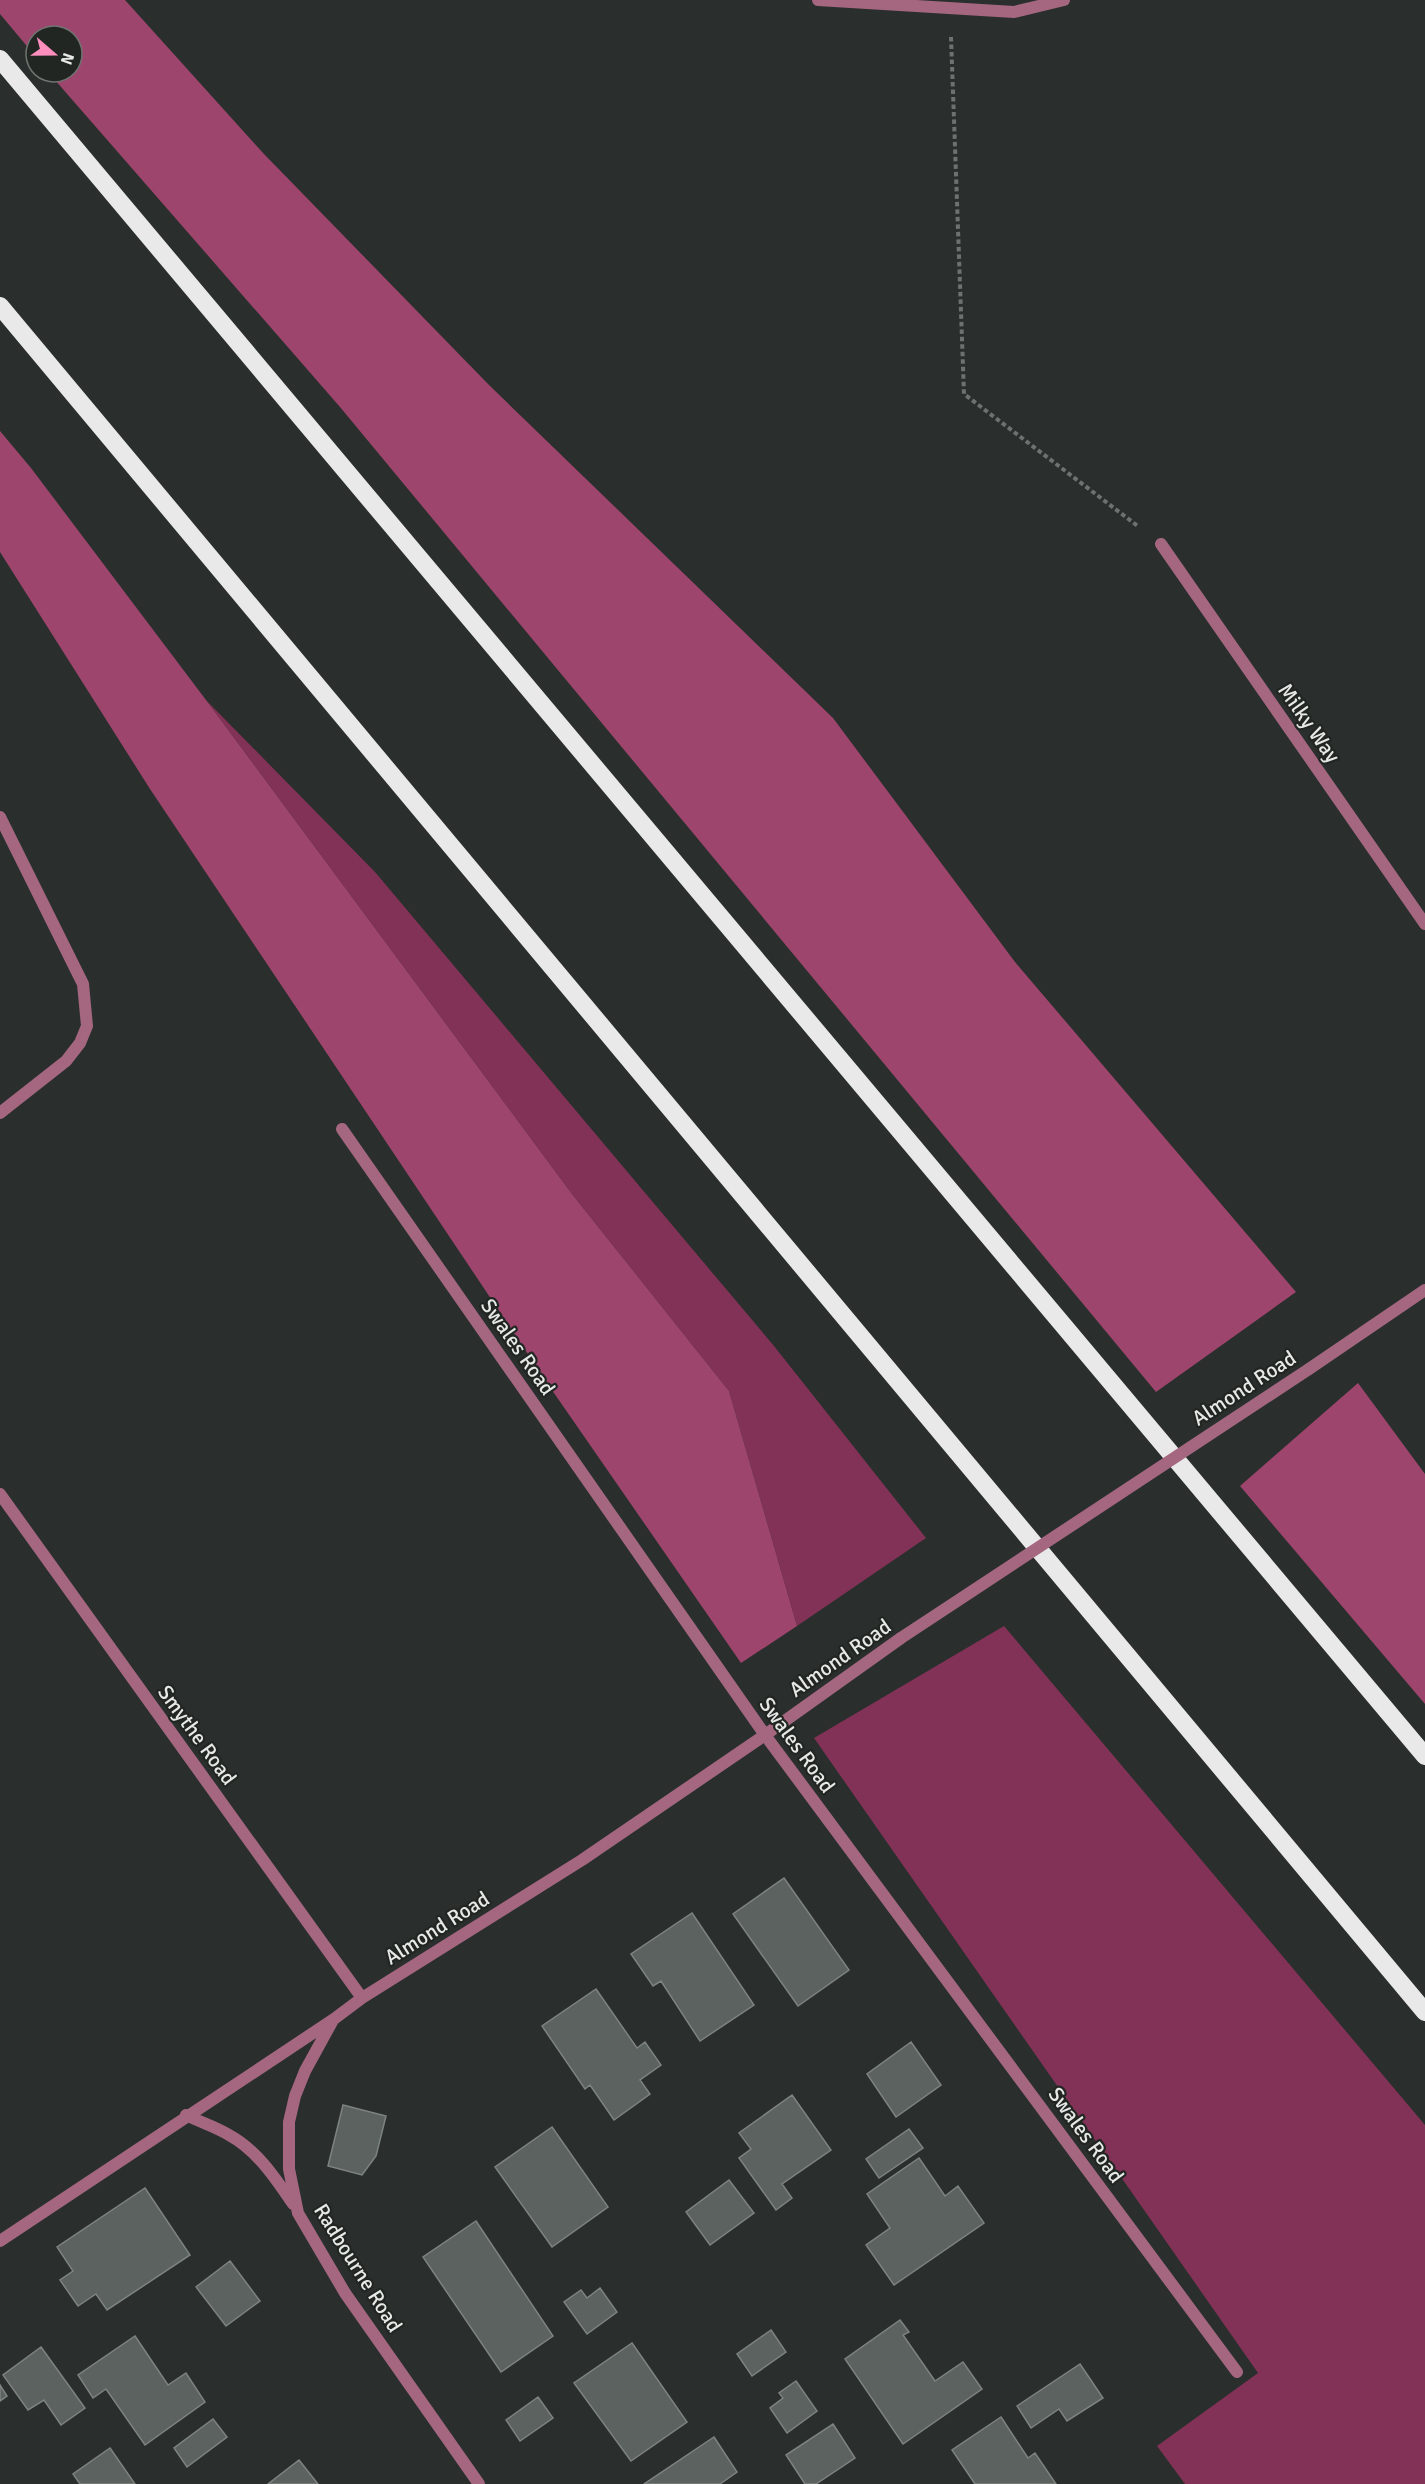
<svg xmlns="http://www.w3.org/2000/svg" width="1425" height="2484" font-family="Signika,sans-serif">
	<rect width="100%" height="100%" fill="#2a2f2d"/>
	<path fill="#823256" d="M206,700L375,872L774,1346L926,1538L797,1626L729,1391L572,1194Z
		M1004,1626L1425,2125V2484H1185L1157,2446L1258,2373L814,1738Z"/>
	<path fill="#9e456d" d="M0,0H125L264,154L490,386L833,718L1015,962L1296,1292L1156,1392L340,407L48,72H72V36H36V57L0,14Z
		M0,431L31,468L206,700L572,1194L729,1391L797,1626L741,1663L554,1393L150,789L0,552Z
		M1358,1383L1425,1474V1704L1240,1486Z"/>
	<path fill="#5c625f" stroke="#7d8380" stroke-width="1.5" d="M784,1878L849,1970L798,2006L733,1914Z
		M692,1913L754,2005L700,2041L661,1981L653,1986L631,1954Z
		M596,1989L637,2048L645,2042L661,2065L640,2080L650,2094L614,2120L590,2085L585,2089L542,2026Z
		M911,2042L941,2085L896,2117L867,2074Z
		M792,2095L831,2150L782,2184L792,2198L776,2210L739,2158L751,2149L739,2133Z
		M343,2105L386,2116L376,2156L362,2175L328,2166Z
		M552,2127L608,2207L552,2247L495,2167Z
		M909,2129L923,2148L879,2178L866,2159Z
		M919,2158L945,2196L958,2186L984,2223L894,2285L866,2245L890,2228L867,2194Z
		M729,2180L754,2213L710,2245L686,2212Z
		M145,2188L190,2255L107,2310L96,2294L78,2306L60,2280L73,2271L57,2247Z
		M476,2221L553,2336L501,2372L423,2257Z
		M230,2261L260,2301L226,2326L196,2287Z
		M600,2288L617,2312L587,2334L564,2302L581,2290L587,2298Z
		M900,2320L909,2332L903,2335L935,2381L963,2362L982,2389L903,2444L845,2359Z
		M771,2330L786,2352L752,2376L737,2354Z
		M135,2336L168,2385L186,2373L205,2402L145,2445L106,2389L93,2398L78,2375Z
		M632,2343L687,2422L631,2461L574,2383Z
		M41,2347L85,2408L61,2425L44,2400L28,2410L3,2375Z
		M1080,2364L1103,2398L1067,2421L1059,2409L1031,2428L1017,2406Z
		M796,2381L817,2411L787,2433L770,2408L783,2398L779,2393Z
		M0,2385L7,2396L0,2401Z
		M538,2397L553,2418L520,2441L506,2420Z
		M1001,2417L1028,2458L1035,2453L1056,2484H975L952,2450Z
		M213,2419L227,2437L187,2467L174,2448Z
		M833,2424L855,2458L816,2484H805L786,2455Z
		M714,2437L737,2472L720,2484H644Z
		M110,2448L135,2484H80L73,2474Z
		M299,2460L318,2484H268Z"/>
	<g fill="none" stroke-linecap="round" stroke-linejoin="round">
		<path stroke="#6d716f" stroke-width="4" stroke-dasharray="4.5 3" stroke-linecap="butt" d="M951,37L964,394L1139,527"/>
		<path stroke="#a4677f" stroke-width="12" d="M818,0L1014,12L1064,0
			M1161,544L1425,924
			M0,817L83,984L87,1026L80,1043L66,1061L0,1113
			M342,1129L765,1735L1237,2372
			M1309,1369L1425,1290
			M0,1494L362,1998
			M333,2020L305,2071L295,2096L289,2122V2169L298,2213L345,2293L479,2484
			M186,2115C200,2122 216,2127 229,2135C257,2150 276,2179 293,2204
			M0,2241L334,2019L362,1998L582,1860L765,1735L901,1638"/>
		<path stroke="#e9e9e9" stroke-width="18" d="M0,59L1425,1756
			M0,306L1425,2012"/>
		<path stroke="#a4677f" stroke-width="12" d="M901,1638L1309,1369"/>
	</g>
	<g text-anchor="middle" stroke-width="4.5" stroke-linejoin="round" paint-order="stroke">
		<g font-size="21" fill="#e6e9e7" stroke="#212623">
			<text transform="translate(1309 723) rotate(55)" y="7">Milky Way</text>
			<text transform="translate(518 1347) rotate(55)" y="7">Swales Road</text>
			<text transform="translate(1244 1388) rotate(-33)" y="7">Almond Road</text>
			<text transform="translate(840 1658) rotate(-35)" y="7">Almond Road</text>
			<text transform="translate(197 1735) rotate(54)" y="7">Smythe Road</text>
			<text transform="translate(797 1745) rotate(54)" y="7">Swales Road</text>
			<text transform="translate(437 1928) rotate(-32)" y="7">Almond Road</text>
			<text transform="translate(1086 2135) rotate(54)" y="7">Swales Road</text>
			<text transform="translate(358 2268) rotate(58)" y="7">Radbourne Road</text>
		</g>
	</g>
	<g transform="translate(54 54) rotate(110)"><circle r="28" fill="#212623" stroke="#707471" stroke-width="1.5"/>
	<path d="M0-4.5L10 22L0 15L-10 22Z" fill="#fe8ebd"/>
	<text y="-9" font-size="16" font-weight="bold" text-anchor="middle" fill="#e6e9e7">N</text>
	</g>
</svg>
